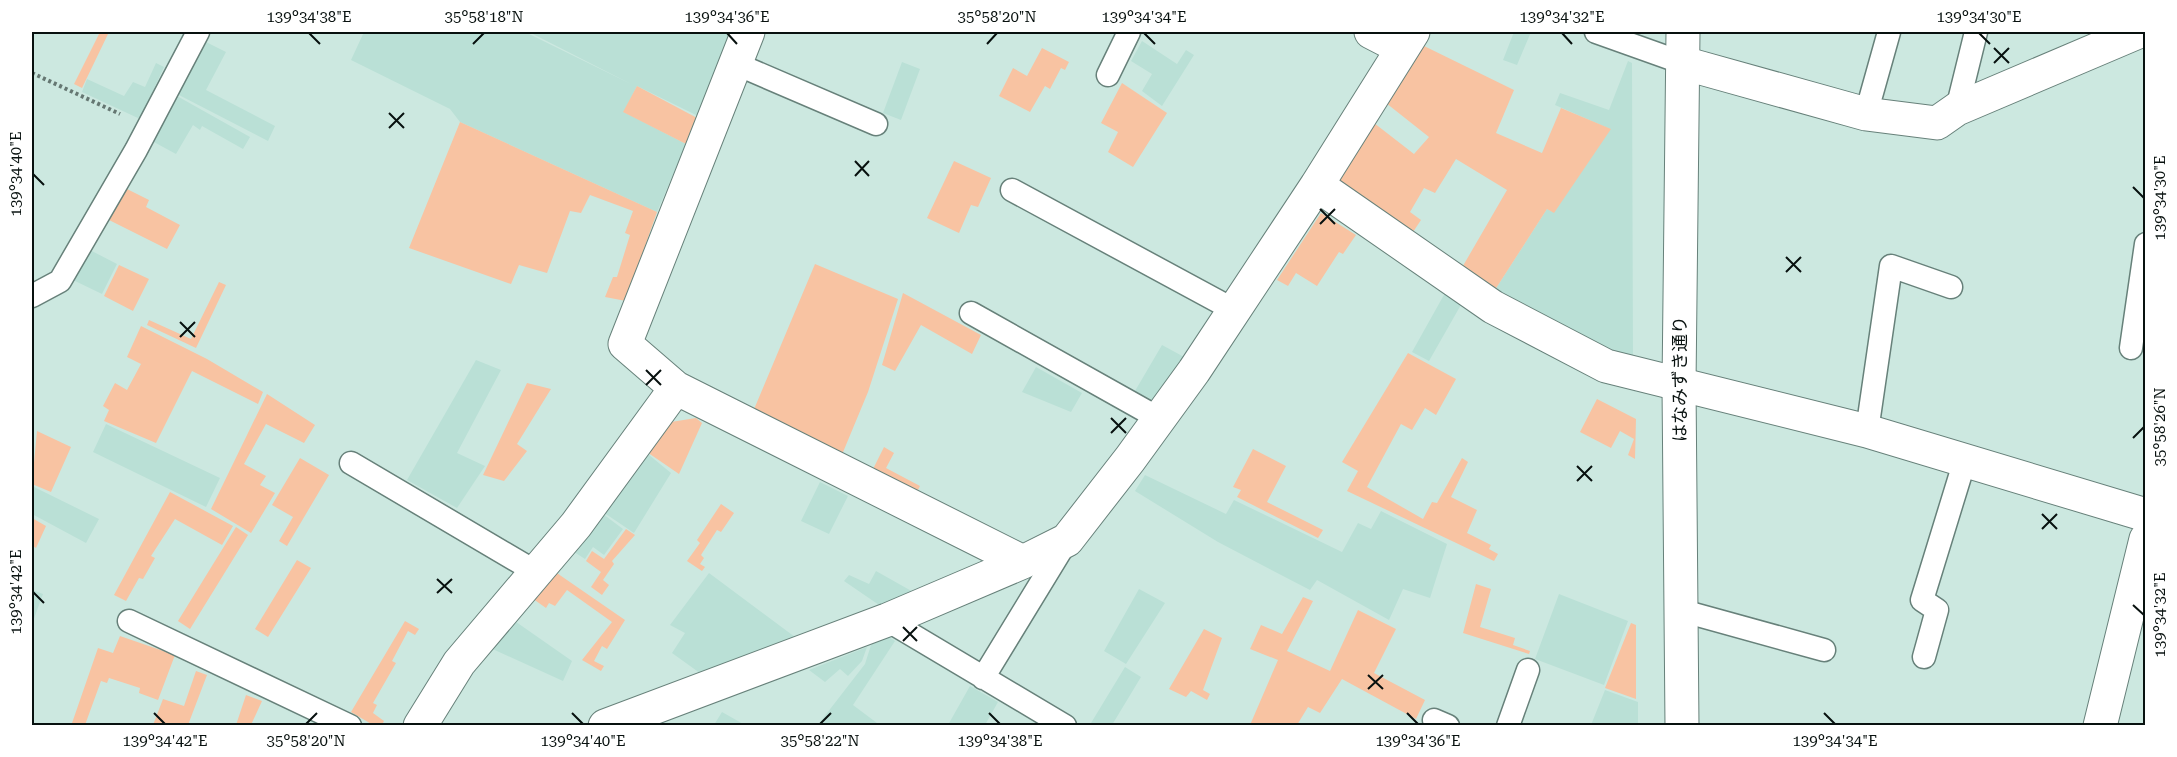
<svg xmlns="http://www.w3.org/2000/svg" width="2177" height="757" font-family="'Roboto Serif','Noto Sans JP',serif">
	<rect width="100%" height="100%" fill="#cce8e0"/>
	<path fill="#bae0d6" d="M364,32H525L631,84L529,32H734L698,116L637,86L624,112L686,144L657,212L460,122L450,109L351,60Z
		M1514,32H1531L1517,65L1503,60Z
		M204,41L226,52L206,90L275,126L268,141L177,94Z
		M1142,41L1177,64L1186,50L1194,55L1162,106L1142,91L1152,74L1131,61Z
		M1628,61L1632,63L1633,362L1493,293L1547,209L1553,212L1610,129L1555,105L1560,93L1609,110Z
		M902,62L920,69L901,120L883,113Z
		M156,63L164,67L140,119L82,92L87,79L124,96L133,82L145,87Z
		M177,96L250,137L243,149L202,126L200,130L193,125L176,154L152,141Z
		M88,249L117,264L102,294L73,280Z
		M1445,293L1462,303L1429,361L1412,352Z
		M1162,345L1186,358L1157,402L1135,391Z
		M476,360L501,370L457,453L485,466L457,508L407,480Z
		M1036,367L1082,393L1071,412L1022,392Z
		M106,424L220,478L206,507L93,452Z
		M643,450L671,473L634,533L597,508Z
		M1145,475L1226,514L1234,500L1342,552L1358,523L1371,529L1381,511L1447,544L1430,598L1403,589L1389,620L1317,580L1310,590L1218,542L1135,491Z
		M820,482L848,496L829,534L801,521Z
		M32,486L99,519L86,543L32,514Z
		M599,511L623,529L604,555L593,547L585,559L571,550Z
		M876,571L915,593L882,607L844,581L849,575L869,584Z
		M709,573L795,637L704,676L672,653L685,633L670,625Z
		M1139,589L1165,603L1126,664L1104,651Z
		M32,590L43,594L32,624V589Z
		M1559,594L1628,621L1604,685L1535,659Z
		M509,617L572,661L563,681L486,646Z
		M886,635L895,641L853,705L877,723L875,725L817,726L865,664L871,645Z
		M867,647L862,661L848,676L840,669L825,682L809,670Z
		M1125,667L1141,677L1112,725H1095L1091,723Z
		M970,686L998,702L985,725H948Z
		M1605,690L1638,702V725H1591Z
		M722,712L745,725H714Z"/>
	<path fill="#f8c3a2" d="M100,32H109L82,88L74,84Z
		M1422,45L1514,90L1496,133L1542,153L1561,108L1611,129L1554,213L1547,209L1493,293L1460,271L1507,190L1456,159L1435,193L1424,188L1410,212L1421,220L1411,235L1335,185L1374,123L1414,154L1429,137L1386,103Z
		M1042,48L1069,62L1065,70L1061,68L1050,89L1045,86L1030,112L999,96L1013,68L1027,76Z
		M1122,83L1167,113L1133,167L1108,152L1118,132L1101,123Z
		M637,86L699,119L686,144L623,112Z
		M460,122L657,212L626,301L605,297L613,277H617L630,235L625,233L633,211L590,195L581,213L570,211L547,273L519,265L511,284L409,248Z
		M954,161L991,178L978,207L971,205L959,233L927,218Z
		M125,188L149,200L146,207L180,225L167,249L109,220Z
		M1321,213L1356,235L1343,254L1339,252L1317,286L1296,273L1288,286L1277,280Z
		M815,264L898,299L868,392L841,457L752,414Z
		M119,265L149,279L133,311L104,296Z
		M219,282L226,285L196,348L147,325L149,320L191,339Z
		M903,293L981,335L972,354L921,325L895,371L882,365Z
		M141,326L207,359L263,392L258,404L192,371L156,443L104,421L109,410L103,406L115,383L127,390L141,364L127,357Z
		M1408,353L1456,379L1436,415L1425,408L1412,430L1401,424L1367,487L1423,519L1432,502L1437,503L1462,458L1468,462L1451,497L1477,510L1467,533L1491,545L1489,549L1498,554L1494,561L1347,491L1358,471L1342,462Z
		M527,383L551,389L517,444L527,451L504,481L483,475Z
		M267,394L315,425L304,443L266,424L244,464L266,476L260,485L275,493L251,533L211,509Z
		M1597,399L1636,419L1635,459L1628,455L1634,439L1620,431L1611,448L1580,432Z
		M696,418L702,423L679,474L644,450L671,422Z
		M37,431L71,447L51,492L32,484Z
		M884,447L894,453L886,468L920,486L914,498L870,475Z
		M1253,449L1286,466L1267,502L1323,530L1318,538L1237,497L1241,490L1233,487Z
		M300,458L329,475L287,546L279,541L293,517L272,505Z
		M170,492L233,526L222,545L175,519L151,556L155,558L143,579L139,578L126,601L114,595Z
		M721,504L734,513L721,532L717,530L701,555L704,558L700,564L705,567L702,571L687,561L700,543L697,540Z
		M32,518L46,526L36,548L33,546L32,549Z
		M236,527L248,535L190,629L178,621Z
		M626,529L635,535L612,561L614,564L603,580L609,585L602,595L591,587L601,572L586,561L592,551L604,559Z
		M297,560L311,568L268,637L255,629Z
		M551,569L625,620L607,649L602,646L594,661L604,666L601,671L582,660L612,622L567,590L555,606L549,603L546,608L529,596Z
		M1476,584L1491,589L1480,627L1515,638L1513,645L1530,651L1529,654L1463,633Z
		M1303,597L1313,601L1287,651L1330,671L1358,610L1396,629L1374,673L1425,700L1416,719L1342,679L1320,713L1308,707L1297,725H1250L1278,660L1250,649L1261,625L1282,634Z
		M405,621L419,629L415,635L408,631L392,661L396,663L373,703L377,705L373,713L384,721L382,725H373L351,712Z
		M1631,623L1636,625V699L1605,688Z
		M1204,629L1222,638L1203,690L1210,694L1207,700L1191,691L1186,697L1169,689Z
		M120,636L175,655L158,700L139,693L140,688L109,678L107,683L101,681L85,725L71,726L98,648L113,653Z
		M196,671L207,675L188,725H153L163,699L184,706Z
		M246,695L262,701L251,725H236Z"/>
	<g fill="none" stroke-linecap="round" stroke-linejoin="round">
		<defs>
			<path id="service" d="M1596,32L1683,63
				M734,63L876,124
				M1108,75L1129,32
				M1957,109L1976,32
				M1866,114L1889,32
				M1012,190L1234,310
				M32,296L60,281L136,150L198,32
				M971,313L1160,419
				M2131,348L2146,244
				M1867,431L1891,266L1951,287
				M351,463L536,572
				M1683,611L1824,650
				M887,620L1065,726
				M129,621L350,726
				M1924,657L1937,610L1922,600L1965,460
				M983,678L1066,542
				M1434,720L1448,726
				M1508,726L1528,670"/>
			<path id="minor" d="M748,32L625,344L676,388L1023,562
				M1371,32L1402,48
				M1683,63L1866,114L1937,123L1957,109L2138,32
				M1317,185L1493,307L1606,366L1867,431L2146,515
				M420,726L459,663L576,525L676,388
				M605,726L887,620L1023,562L1067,540L1130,459L1194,371L1317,185L1413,32
				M2100,726L2146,539"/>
			<path id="tertiary" d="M1682,726L1679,385L1683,32"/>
		</defs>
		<use href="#service" stroke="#67817a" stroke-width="25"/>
		<use href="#minor" stroke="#67817a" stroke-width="35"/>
		<use href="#tertiary" stroke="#67817a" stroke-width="35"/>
		<path stroke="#657772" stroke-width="4" stroke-dasharray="3 3" stroke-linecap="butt" d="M32,73L120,114"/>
		<use href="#service" stroke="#fff" stroke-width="22"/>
		<use href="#minor" stroke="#fff" stroke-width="33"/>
		<use href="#tertiary" stroke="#fff" stroke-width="33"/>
	</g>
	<path fill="none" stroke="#08110f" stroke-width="2" d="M309,33L320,44M727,33L737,44M1144,33L1155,44M1562,33L1572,44M1979,33L1990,44M473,44L484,33M987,44L997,33M1994,48L2009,63M1994,63L2009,48M389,113L404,128M389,128L404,113M855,161L869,176M33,174L44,185M855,176L869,161M2133,187L2144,198M1320,209L1335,224M1320,224L1335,209M1786,257L1801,272M1786,272L1801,257M180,322L195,337M180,337L195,322M646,370L661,385M646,385L661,370M1111,418L1126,433M1111,433L1126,418M2133,438L2144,427M1577,466L1592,481M1577,481L1592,466M2042,514L2057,529M2042,529L2057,514M437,579L452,593M33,592L44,603M437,593L452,579M2133,605L2144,615M903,627L917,641M903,641L917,627M1368,675L1383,689M1368,689L1383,675M154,713L165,724M572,713L583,724M989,713L1000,724M1407,713L1418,724M1824,713L1835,724M306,724L317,713M820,724L831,713"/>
	<g text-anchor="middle" stroke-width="4.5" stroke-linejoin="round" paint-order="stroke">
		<g font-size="18" fill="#08110f" stroke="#fff">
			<text transform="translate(1680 379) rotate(-90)" y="6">はなみずき通り</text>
		</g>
	</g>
	<rect width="2177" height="757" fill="none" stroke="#ffffff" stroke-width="66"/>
	<rect x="33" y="33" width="2111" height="691" fill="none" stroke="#08110f" stroke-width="2"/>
	<g font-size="15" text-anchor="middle" fill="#08110f">
		<text x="309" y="22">139°34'38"E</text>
		<text x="484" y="22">35°58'18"N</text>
		<text x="727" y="22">139°34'36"E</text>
		<text x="997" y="22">35°58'20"N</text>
		<text x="1144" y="22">139°34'34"E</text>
		<text x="1562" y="22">139°34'32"E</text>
		<text x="1979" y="22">139°34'30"E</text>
		<text transform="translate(16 174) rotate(-90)" y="5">139°34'40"E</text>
		<text transform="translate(2160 198) rotate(-90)" y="5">139°34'30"E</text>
		<text transform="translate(2160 427) rotate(-90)" y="5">35°58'26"N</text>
		<text transform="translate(16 592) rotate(-90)" y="5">139°34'42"E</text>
		<text transform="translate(2160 615) rotate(-90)" y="5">139°34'32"E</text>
		<text x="165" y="746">139°34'42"E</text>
		<text x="306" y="746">35°58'20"N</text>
		<text x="583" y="746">139°34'40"E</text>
		<text x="820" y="746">35°58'22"N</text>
		<text x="1000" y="746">139°34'38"E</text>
		<text x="1418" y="746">139°34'36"E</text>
		<text x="1835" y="746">139°34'34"E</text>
	</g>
</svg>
